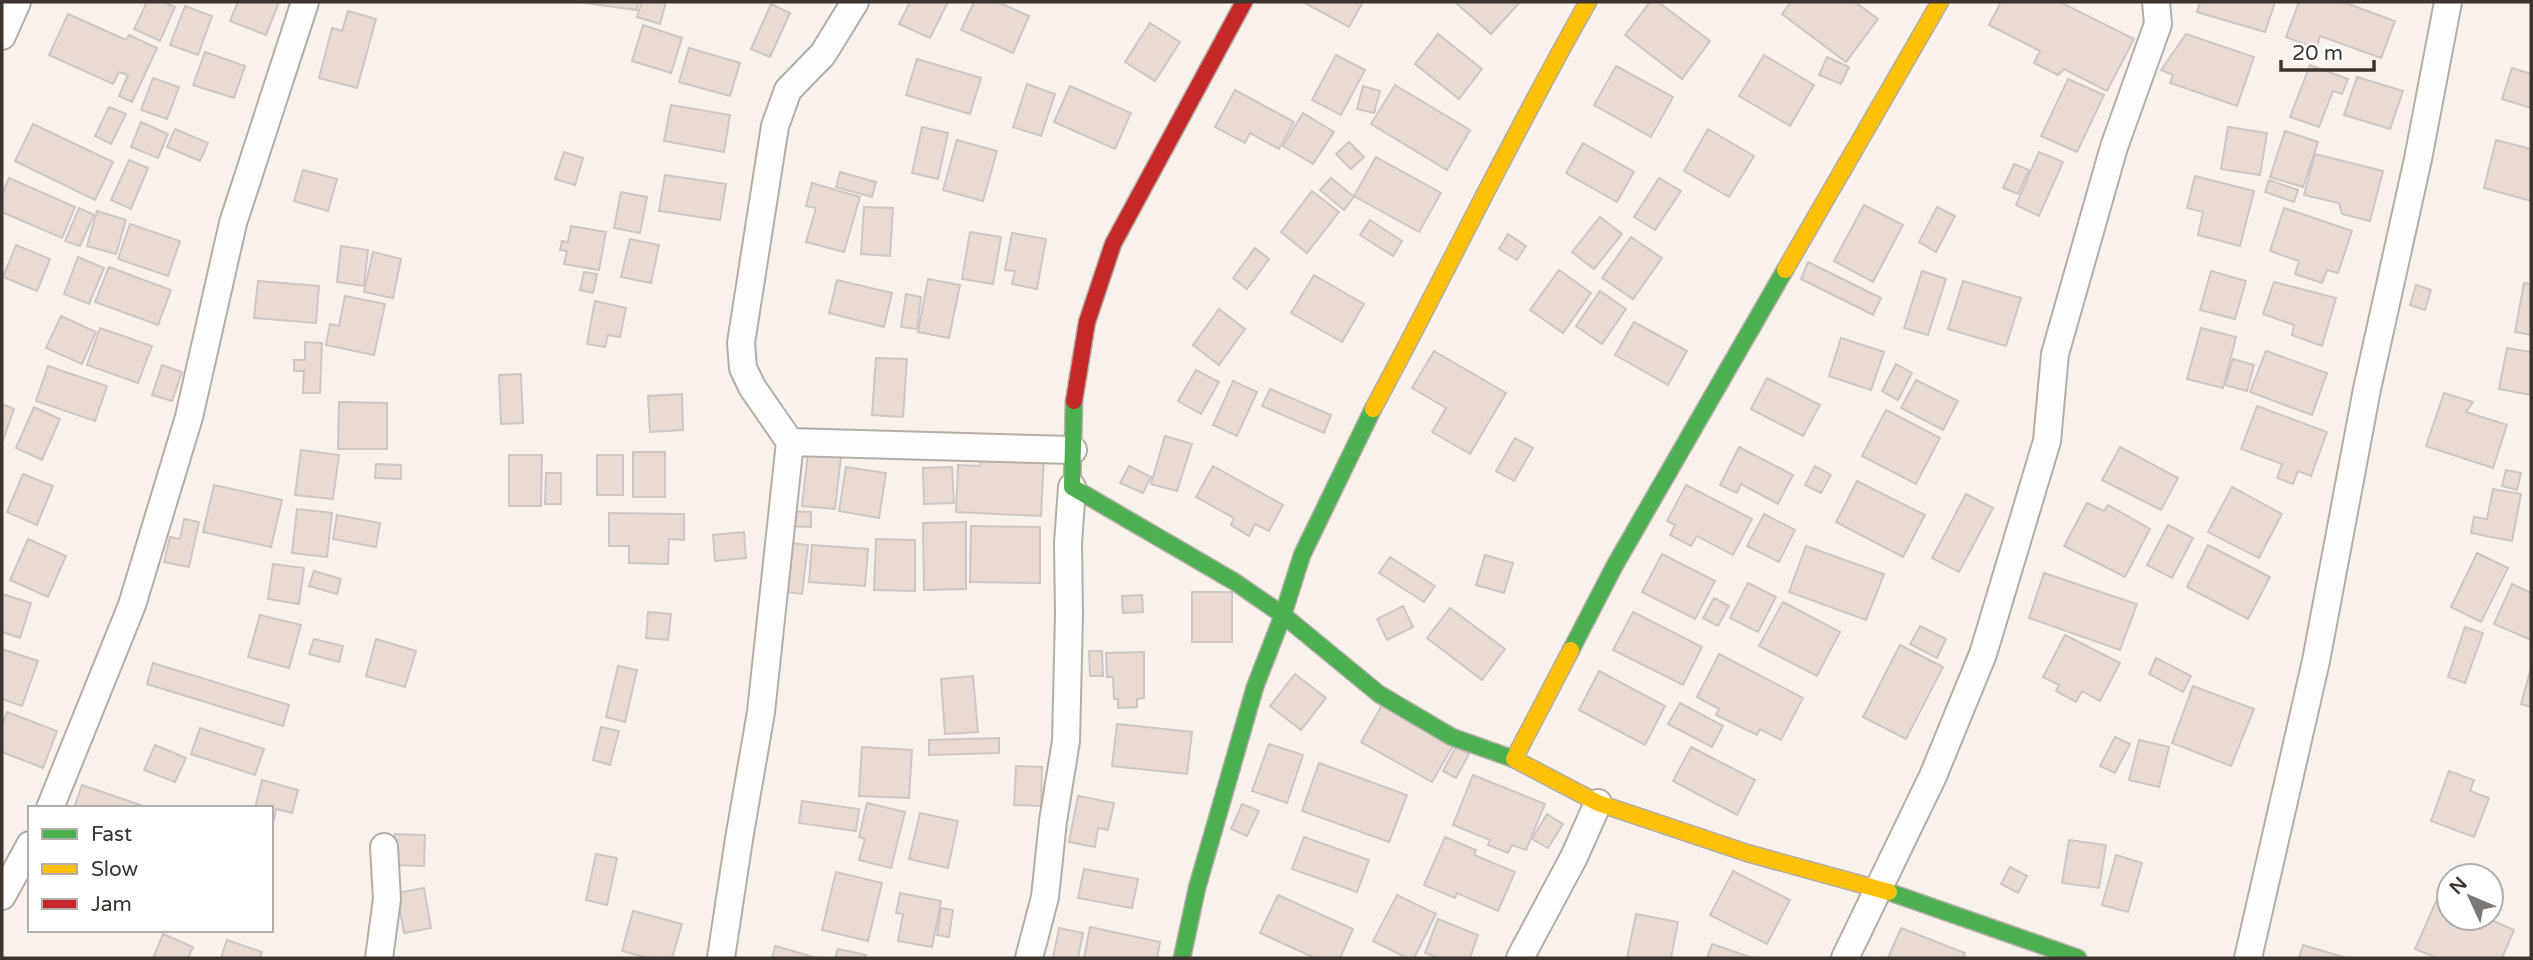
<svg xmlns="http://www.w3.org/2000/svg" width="2533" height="960" font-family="'Varela Round',sans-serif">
	<rect width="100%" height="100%" fill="#f9f2ec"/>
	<path fill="#e9dbd4" stroke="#cec6c2" stroke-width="2" d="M147,2H164L175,7L160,41L134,29Z
		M238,2H279L266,35L230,21Z
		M578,2H638L637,10Z
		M642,2H666L660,24L637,17Z
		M910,2H948L930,38L899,24Z
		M974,2H998L1029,16L1013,53L961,30Z
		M1303,2H1363L1349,27Z
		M1455,2H1520L1491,34Z
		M1650,2H1658L1710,41L1682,79L1625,35Z
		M1791,2H1855L1878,19L1846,62L1782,14Z
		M2001,2H2060L2134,39L2107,91L2064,69L2058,75L2034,63L2040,51L1989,25Z
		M2200,2H2275L2265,32L2197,12Z
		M2299,2H2343L2395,21L2381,58L2320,36L2316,49L2286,37Z
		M771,4L790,13L770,57L751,49Z
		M185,6L212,16L198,55L170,45Z
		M348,11L376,19L357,88L319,78L332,28L342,31Z
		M68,14L126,40L129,35L157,48L132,102L119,96L128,75L119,72L113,84L49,55Z
		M1150,23L1180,42L1155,81L1125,62Z
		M643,25L682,38L671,73L632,61Z
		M1438,34L1482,69L1459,99L1415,64Z
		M2186,34L2254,57L2237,106L2170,83L2173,75L2161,70Z
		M689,48L740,63L730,96L679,82Z
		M205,52L245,66L234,98L193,85Z
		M1336,55L1365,70L1341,115L1312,100Z
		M1764,55L1814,85L1790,126L1739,96Z
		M1827,57L1849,67L1841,84L1819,75Z
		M917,59L981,78L970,114L906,95Z
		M2310,65L2348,79L2342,94L2333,91L2319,127L2290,117Z
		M1616,66L1673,97L1651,137L1594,105Z
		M2512,68L2531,74V108L2502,99Z
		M2357,77L2403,91L2390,129L2344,115Z
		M153,78L179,87L167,119L141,110Z
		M2068,79L2104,95L2077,152L2041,136Z
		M1027,84L1055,94L1041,136L1013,127Z
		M1395,85L1470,130L1447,170L1371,124Z
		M1070,86L1131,113L1115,149L1054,122Z
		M1363,86L1380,91L1374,113L1357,109Z
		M1235,90L1294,122L1279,149L1250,133L1245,143L1215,127Z
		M671,105L730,115L724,152L664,141Z
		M109,107L126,114L111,144L95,136Z
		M1303,113L1334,132L1313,164L1283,146Z
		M141,122L168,134L158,158L131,147Z
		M33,124L113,162L95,200L15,161Z
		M922,127L948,133L938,179L912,173Z
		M2228,127L2267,133L2260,175L2221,169Z
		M175,129L208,143L200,161L167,147Z
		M1708,129L1754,156L1729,197L1684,171Z
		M2285,131L2318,142L2303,187L2270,177Z
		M957,140L997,151L983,201L943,190Z
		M2496,140L2531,149V201L2484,188Z
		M1349,142L1364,157L1351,169L1336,154Z
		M1583,143L1634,172L1617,202L1566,173Z
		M564,152L583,158L575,185L555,179Z
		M2039,152L2063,162L2039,216L2016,205Z
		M2315,154L2383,171L2370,221L2342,214L2339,203L2304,195Z
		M1376,157L1441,193L1419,232L1354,196Z
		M129,160L148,168L131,209L111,200Z
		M2014,164L2029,170L2018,194L2003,188Z
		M303,170L337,179L328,211L294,201Z
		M840,172L876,182L872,197L836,187Z
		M665,175L726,184L720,220L659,211Z
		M2195,176L2254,191L2240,246L2198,235L2203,212L2187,208Z
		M9,178L75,207L62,238L2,212V195Z
		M1331,178L1354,197L1344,210L1320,190Z
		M1659,178L1681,191L1655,230L1634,217Z
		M2269,180L2298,190L2294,202L2265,192Z
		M812,183L860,197L844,252L806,242L816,208L806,206Z
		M1312,191L1339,212L1307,253L1281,232Z
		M621,192L647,197L640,233L614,228Z
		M1864,205L1903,225L1873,282L1834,261Z
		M864,207L893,208L890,256L861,254Z
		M1937,207L1955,216L1936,252L1919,242Z
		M79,208L94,215L80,246L65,241Z
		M2284,208L2352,231L2338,273L2327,270L2322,283L2295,274L2299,261L2270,251Z
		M97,211L126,220L116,254L87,246Z
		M1600,217L1622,234L1594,269L1572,252Z
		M1370,220L1402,241L1393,256L1360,235Z
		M130,224L180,241L168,276L118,259Z
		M571,226L606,232L599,270L564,264L567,251L560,250L562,241L568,242Z
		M970,232L1001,237L993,284L962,279Z
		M1012,233L1046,239L1037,289L1012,284L1015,271L1005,270Z
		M1508,234L1526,246L1517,260L1499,249Z
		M1631,237L1662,258L1633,299L1602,278Z
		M630,239L659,245L651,283L621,277Z
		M16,245L50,259L37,291L3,277Z
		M341,246L368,250L364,286L337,282Z
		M1255,248L1269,259L1247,289L1233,278Z
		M373,252L401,259L393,298L364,292Z
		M78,257L104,268L89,304L64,294Z
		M1808,262L1881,298L1873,315L1801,279Z
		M109,267L171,290L158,325L95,302Z
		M1559,270L1591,293L1563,333L1530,310Z
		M1922,271L1946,279L1928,335L1904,328Z
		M2211,271L2246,281L2235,319L2200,310Z
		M584,272L597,274L593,293L580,290Z
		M1314,275L1364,304L1342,342L1291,313Z
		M928,279L960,285L949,338L918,332Z
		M837,280L892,293L884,327L829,313Z
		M258,281L319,286L316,323L254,318Z
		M1963,281L2021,298L2006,346L1948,329Z
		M2274,282L2336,298L2322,346L2292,335L2294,325L2263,314Z
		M2524,283L2531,284V335L2515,332Z
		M2416,285L2431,290L2425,310L2410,305Z
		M1600,291L1626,309L1602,344L1576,326Z
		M906,294L921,297L917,329L901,327Z
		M345,296L385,304L374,355L326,345L330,324L339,326Z
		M595,301L626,308L620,337L608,335L605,347L587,344Z
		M1219,309L1245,329L1219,365L1193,345Z
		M61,316L96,332L82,364L46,348Z
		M1634,322L1687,351L1668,385L1615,355Z
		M100,328L152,346L138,383L87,365Z
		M2201,328L2236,337L2223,388L2187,379Z
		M1841,338L1884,352L1871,390L1829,376Z
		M305,342L322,343L320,393H303L304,371H294V360H305Z
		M2507,348L2531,352V395L2499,389Z
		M1434,351L1506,393L1470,454L1432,432L1446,408L1412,388Z
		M2266,351L2327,373L2312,415L2250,392Z
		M876,358L907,359L903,417L872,415Z
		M2233,359L2254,365L2247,391L2225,385Z
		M1896,364L1912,373L1898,400L1882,391Z
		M162,365L182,372L172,401L152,395Z
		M48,366L107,386L95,421L36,401Z
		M1196,370L1219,382L1201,414L1178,401Z
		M521,374L523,423L501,424L499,375Z
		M1767,378L1820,405L1803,436L1751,409Z
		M1916,380L1958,401L1943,430L1901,408Z
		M1233,381L1257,392L1237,436L1213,425Z
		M1270,389L1331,415L1324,433L1262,406Z
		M2444,393L2473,402L2466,412L2507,425L2493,468L2426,446Z
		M682,394L683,430L650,432L648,396Z
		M339,402L387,403V449H338Z
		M2,404L14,409L2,443Z
		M2257,406L2327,432L2311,476L2298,471L2293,484L2277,478L2282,464L2241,449Z
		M34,407L60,419L42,460L16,448Z
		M1886,410L1940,438L1916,484L1862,456Z
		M1165,436L1192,444L1177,491L1151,484Z
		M1515,438L1533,448L1514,481L1496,471Z
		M1739,447L1793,475L1778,504L1741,484L1737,493L1720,485Z
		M2120,447L2178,478L2161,510L2102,480Z
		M301,450L339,455L333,499L295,495Z
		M633,452H665V497H633Z
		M981,452L1044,455L1041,516L956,512L958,465L980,466Z
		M808,453L841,456L835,509L802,506Z
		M509,455H542L541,506H509Z
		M597,455H623V495H597Z
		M376,464L401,465V479L375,478Z
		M1129,466L1151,477L1143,493L1120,483Z
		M1213,466L1283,505L1269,531L1255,524L1249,536L1231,525L1234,518L1196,497Z
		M1815,466L1831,475L1821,493L1805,485Z
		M846,467L886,473L879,518L839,511Z
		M952,467L954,503L924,504L923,468Z
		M2506,470L2521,473L2517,490L2502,486Z
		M546,473H561V504H545Z
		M23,474L53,486L37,525L7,512Z
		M1857,481L1925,515L1903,557L1836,522Z
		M214,485L282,500L271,547L203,532Z
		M1686,485L1752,519L1733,555L1697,536L1691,546L1670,535L1675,525L1667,521Z
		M2232,487L2282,514L2259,558L2208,532Z
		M2493,489L2521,494L2512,541L2471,533L2474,517L2487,519Z
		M1966,494L1993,508L1959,572L1932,558Z
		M2087,503L2104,511L2108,505L2150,529L2125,577L2064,546Z
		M297,509L332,513L327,557L292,553Z
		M785,511L811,512V527L784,526Z
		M609,513L684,514V540L669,539L668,564L629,563V546H609Z
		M1764,514L1795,530L1779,562L1747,546Z
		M337,515L380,523L376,547L333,539Z
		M184,519L199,522L189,567L164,562L170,537L180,539Z
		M966,522V589L924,590L923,523Z
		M2168,525L2193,538L2172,578L2147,565Z
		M971,526L1040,527V583L970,582Z
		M744,532L746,558L715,561L713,535Z
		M28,539L66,556L48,597L10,580Z
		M876,539L915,540V591L874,590Z
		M783,542L808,545L802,594L778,591Z
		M812,545L868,549L865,586L809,582Z
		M2208,545L2270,577L2248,619L2187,587Z
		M1806,546L1884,574L1866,620L1789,592Z
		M2477,553L2508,568L2481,622L2451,607Z
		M1662,554L1715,581L1695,619L1642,592Z
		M1485,555L1513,563L1504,593L1476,585Z
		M1390,557L1435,586L1424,602L1379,573Z
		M273,564L304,568L299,604L268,599Z
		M314,571L341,579L337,594L309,586Z
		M2044,573L2137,604L2120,650L2029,618Z
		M1748,583L1776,597L1758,632L1730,618Z
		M2512,584L2531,593V640L2494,624Z
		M1192,592H1232V642H1192Z
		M2,594L31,603L20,638L2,632Z
		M1142,595L1143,612L1123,613L1122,596Z
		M1714,598L1729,606L1718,626L1703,618Z
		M1783,602L1840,632L1817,676L1759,646Z
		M1403,606L1413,627L1387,640L1377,619Z
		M1450,608L1505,649L1482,680L1427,638Z
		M648,612L671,614L668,640L646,638Z
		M1633,612L1702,647L1683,685L1613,650Z
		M260,615L301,625L289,668L248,657Z
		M1920,626L1946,639L1937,658L1910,644Z
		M2465,627L2483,633L2465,683L2448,677Z
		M2065,635L2120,663L2100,701L2082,691L2076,702L2056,691L2059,685L2043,677Z
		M314,639L343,646L339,662L309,654Z
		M376,639L416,651L405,687L366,676Z
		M1900,645L1943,667L1906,739L1863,717Z
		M2,649L38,661L22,706L2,699Z
		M1089,651H1102L1103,676H1090Z
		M1144,652V698L1137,699V707L1118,708V699H1114L1113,677H1107L1106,653Z
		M1719,654L1803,698L1781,740L1760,729L1757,735L1716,715L1719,709L1697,697Z
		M2156,658L2191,676L2183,692L2149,674Z
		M153,663L289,705L283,726L147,684Z
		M618,666L637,670L625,722L606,717Z
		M2531,668V707L2521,704Z
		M1599,671L1665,706L1645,745L1579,710Z
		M1295,674L1326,698L1301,730L1270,706Z
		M973,676L978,732L945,734L941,679Z
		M2193,686L2254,709L2231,766L2172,743Z
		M1680,703L1723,726L1712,747L1668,724Z
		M1382,705L1453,746L1432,782L1361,742Z
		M7,712L57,731L43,768L2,752V726Z
		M1117,724L1192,732L1187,774L1112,766Z
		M601,727L619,731L610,765L593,760Z
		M200,728L264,749L255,775L191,754Z
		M2115,737L2130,744L2115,773L2100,766Z
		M999,738V753L929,755V740Z
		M2139,740L2169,747L2159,787L2129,780Z
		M1269,744L1303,755L1287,803L1252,791Z
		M155,745L186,758L175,782L144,770Z
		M862,747L912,750L909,798L859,796Z
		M1456,747L1469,754L1456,778L1443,771Z
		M1691,747L1755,780L1737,815L1673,781Z
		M1319,763L1407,795L1389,842L1302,811Z
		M1016,766L1042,767L1041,806L1014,805Z
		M2449,771L2474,780L2470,791L2489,798L2474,837L2431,821Z
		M1473,775L1545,804L1526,850L1512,845L1508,853L1488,845L1490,840L1453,825Z
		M262,780L298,790L292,813L276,809L274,820H271V808H255Z
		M82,785L149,808H74Z
		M1078,796L1114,803L1108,830L1098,828L1095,847L1069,842Z
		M802,801L859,809L856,831L799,823Z
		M867,803L905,812L891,868L859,860L865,839L859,837Z
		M1242,804L1259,811L1247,836L1231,829Z
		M920,813L958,821L948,868L909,859Z
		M1547,814L1563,824L1548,848L1532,839Z
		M395,834L425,835L424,866L394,865Z
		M1304,837L1369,860L1357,892L1292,869Z
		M1445,837L1476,850L1474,855L1515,872L1498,911L1457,893L1455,898L1424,885Z
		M2069,840L2106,845L2099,888L2062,883Z
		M596,854L617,858L607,905L586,900Z
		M2116,855L2142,863L2128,912L2102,905Z
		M2010,867L2027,876L2018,893L2001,884Z
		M1084,869L1138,879L1132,908L1078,898Z
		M1733,871L1790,900L1767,944L1710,915Z
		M836,872L882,883L868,941L822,930Z
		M424,888L431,928L404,933L397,893Z
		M900,893L941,901L932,947L898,941L903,914L896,913Z
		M1278,895L1353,929L1340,958H1315L1260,933Z
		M1397,895L1436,914L1414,958H1407L1373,941Z
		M2438,897L2449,901V918H2487L2514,930L2502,958H2437L2415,949Z
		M941,908L953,910L949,937L937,935Z
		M633,911L682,924L672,958H649L622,951Z
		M1636,914L1678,922L1671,958H1627Z
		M1438,919L1478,935L1470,958H1439L1425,953Z
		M1090,927L1160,942L1157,958H1084Z
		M1059,928L1083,933L1078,958H1053Z
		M1901,928L1965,953L1963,958H1888Z
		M163,934L193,947L188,958H153Z
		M227,940L262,952L260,958H221Z
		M1712,944L1753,958H1707Z
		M2303,945L2347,958H2299Z
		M775,946L817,958H772Z
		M838,949L866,955L865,958H835Z"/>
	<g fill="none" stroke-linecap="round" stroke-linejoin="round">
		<defs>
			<path id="street" d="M2,36L17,2
				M790,442L1073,450
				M50,808L132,605L189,417L233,223L305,2
				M2,896L30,845
				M379,958L387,899L384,847
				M721,958L739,839L761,712L790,442L752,387L743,368L741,343L775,126L788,90L823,54L855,2
				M1029,958L1045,897L1053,821L1066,741L1069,614L1068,543L1072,487
				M1520,958L1574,857L1598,803
				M1845,958L1933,776L1983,654L2047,441L2055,354L2114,147L2158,24L2156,2
				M2248,958L2316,661L2367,389L2418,159L2448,2"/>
			<path id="fast" d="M1074,401L1072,487L1235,582L1283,615L1379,694L1452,737L1514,759
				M1571,650L1615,565L1785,270
				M1889,892L2078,958
				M1182,958L1197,888L1255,687L1283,615L1302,555L1373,409"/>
			<path id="slow" d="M1785,270L1940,2
				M1373,409C1446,274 1512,135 1588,2
				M1571,650L1514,759L1598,803L1747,853L1889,892"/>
			<path id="jam" d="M1074,401L1087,322L1113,244L1244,2"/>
		</defs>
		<use href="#street" stroke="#b3ada7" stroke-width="30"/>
		<use href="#fast" stroke="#b3ada7" stroke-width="19"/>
		<use href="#slow" stroke="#b3ada7" stroke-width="19"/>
		<use href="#jam" stroke="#b3ada7" stroke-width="19"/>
		<use href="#street" stroke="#fefdfc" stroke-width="26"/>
		<use href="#fast" stroke="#4caf50" stroke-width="16"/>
		<use href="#slow" stroke="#ffc107" stroke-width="16"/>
		<use href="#jam" stroke="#c62828" stroke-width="16"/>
	</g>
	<rect width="2533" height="960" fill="none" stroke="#3c342e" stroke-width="7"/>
	<rect x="28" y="806" width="245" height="126" fill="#ffffff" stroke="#b1aeab" stroke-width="2"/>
	<rect x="42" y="829" width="35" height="10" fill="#4caf50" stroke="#b1aeab" stroke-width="2"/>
	<text x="91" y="841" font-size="21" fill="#3c342e">Fast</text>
	<rect x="42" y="864" width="35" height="10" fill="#ffc107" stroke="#b1aeab" stroke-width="2"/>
	<text x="91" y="876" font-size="21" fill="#3c342e">Slow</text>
	<rect x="42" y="899" width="35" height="10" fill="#c62828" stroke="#b1aeab" stroke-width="2"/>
	<text x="91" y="911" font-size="21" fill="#3c342e">Jam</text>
	<g transform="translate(2470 897) rotate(314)"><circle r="33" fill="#ffffff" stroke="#b1aeab" stroke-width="2"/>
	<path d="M0-5L12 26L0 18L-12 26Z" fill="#7e7670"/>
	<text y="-10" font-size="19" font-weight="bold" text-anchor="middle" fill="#3c342e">N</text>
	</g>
	<path d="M2281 60v10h93v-10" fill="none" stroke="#3c342e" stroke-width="3.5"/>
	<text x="2292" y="60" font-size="21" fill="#3c342e" stroke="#ffffff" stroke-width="5" paint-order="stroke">20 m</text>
</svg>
